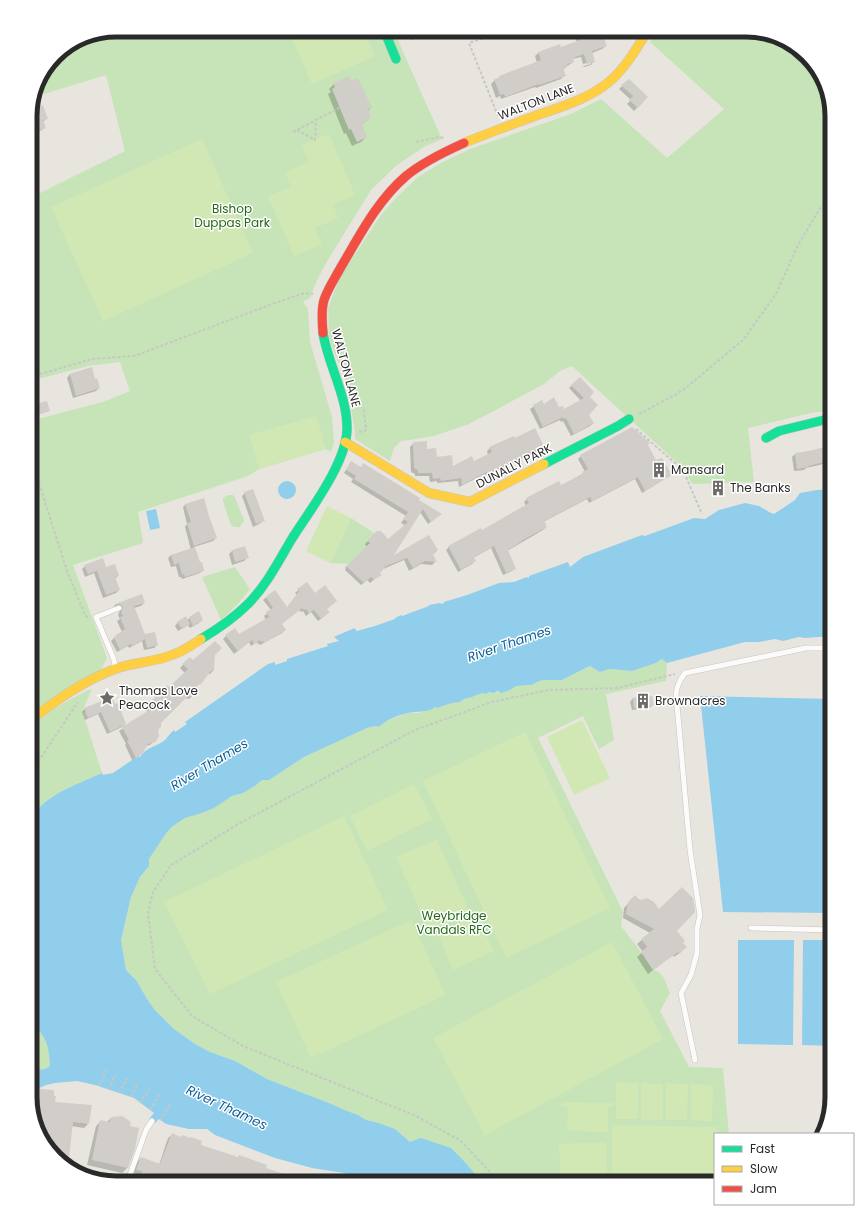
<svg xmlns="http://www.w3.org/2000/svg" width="862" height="1213" font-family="Poppins,sans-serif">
	<rect width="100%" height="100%" fill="#e8e5df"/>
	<path fill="#c6e4b7" d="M116,30H394L403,52L442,139L424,147L397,165L371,190L329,258L317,280L310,298L303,302L308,309L310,342L332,417L334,443L331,452L326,449L259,469L248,476L138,512L143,543L73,565L107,658L101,670L30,716V421L106,401L130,391L120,362L88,366L30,381V198L125,151L106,75L34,97L39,78L59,51L83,36Z
		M657,30H752L789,42L820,73L832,116V412H815L748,428L754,482L692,484L684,469L572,366L560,371L544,384L469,424L434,436L409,440L401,441L394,448L390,461L355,439V432L347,384L332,347L329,335L328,308L340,277L381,215L395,199L418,177L441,163L470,149L571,114L601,99L667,158L724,109L650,42Z
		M228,495H233L235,498L244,520L240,527C235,527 233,528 230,523L223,501V498Z
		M351,518L374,533L367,540L370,543L348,564L330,563Z
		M235,567L250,589C241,601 232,610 221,620L202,577Z
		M663,659L667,663L666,681L606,694L614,740L599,749L583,716L538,738L623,912L621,926L641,952L653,970C664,971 666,985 670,993L660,1011L689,1067L723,1068L729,1134H715V1183H483L463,1160L420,1138L410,1142L395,1129L379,1123L366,1120L358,1115L342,1109L334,1105L267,1079L235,1061L210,1052L195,1044L174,1029L154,1009L147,1000L136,980L126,970L121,940L131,897L140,877L149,866V859L167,832L173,826L185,818L199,814L214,808L232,796L243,793L255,786L262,780H269L304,757L367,728L375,726L379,727L385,722L407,713H419L435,707L437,708L452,703L460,702L464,699L472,697L482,693L486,694L489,692L494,693L510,690L516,686L531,685L542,680H562L591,666L600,672L610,669L632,671L656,663Z
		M92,689L84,707L85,712L83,713L102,773C82,782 54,792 39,808C36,812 33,817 30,821V730C45,712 67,701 88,690Z
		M30,1023C47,1035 49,1047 50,1066C44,1071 37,1070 30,1067Z"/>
	<path fill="#d1e8b4" d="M288,30H363L375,56L312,84Z
		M329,134L355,195L333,204L338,218L315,228L322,244L294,256L268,196L291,187L285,172L309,162L302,145Z
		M202,139L253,253L103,321L51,207Z
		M316,416L326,449L259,469L249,435Z
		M327,506L351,518L330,563L306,551Z
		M582,720L610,778L574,795L547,737Z
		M525,732L610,908L506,958L423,781Z
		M414,784L432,819L367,851L350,816Z
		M344,816L388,910L210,994L164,902Z
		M437,840L470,913L429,931L396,857Z
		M475,915L494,951L453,970L438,934Z
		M411,920L446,995L311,1058L276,982Z
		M612,942L663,1039L485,1135L433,1038Z
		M616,1082L638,1083V1119H616Z
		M641,1083L663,1084V1120H641Z
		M666,1083L688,1084L687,1120H666Z
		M691,1084L713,1085L712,1121L691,1120Z
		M562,1102L613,1103V1107H608V1132L567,1131L568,1107H561Z
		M612,1125L717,1127V1134H715V1183H612Z
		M606,1142L607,1183H561L559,1144Z"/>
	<path fill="#90ceeb" d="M278 490a9 9 0 1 1 18 0a9 9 0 1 1-18 0Z
		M832,489V636L805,638L799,637L783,641L775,639L759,642H745L667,663L662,659L656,663L632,671L610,669L600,672L590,666L562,680H542L531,685L516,686L510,690L501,693L498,691L494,693L489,692L486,694L482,693L472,697L464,699L460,702L452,703L437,708L435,707C427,713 417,711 408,713C398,715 386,720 379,727L375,726L367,728L304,757L269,780H262L255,786L243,793L232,796L214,808L199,814L185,818L173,826L167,832L149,859V866L140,877L131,897L121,940L126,970L136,980L147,999L154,1009L174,1029L195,1044L210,1052L235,1061L267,1079L334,1105L342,1109L358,1115L366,1120L379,1123L395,1129L410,1142L420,1138L424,1139L451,1148L463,1160L483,1183H367L344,1173L312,1168L275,1158L215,1135L207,1129H189L166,1124L159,1119L155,1123L149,1119L154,1113L134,1098L95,1085L77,1081L55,1083L46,1085L30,1092V1067C37,1070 44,1071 50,1066C49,1047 47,1035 30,1023V821C33,817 36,812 39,808C54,792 82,782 102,773L103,775L113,773L138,756L140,757C147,746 157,747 165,740C168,737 170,733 174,730L175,732L187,724L185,722L268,664L275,662V665L287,661V659L328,646L327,644L339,641L334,637C339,634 349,631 354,628L357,631L371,627H372L395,619V618L401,615L402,616L429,606V605L440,603L441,604L444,603V602L467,595L499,583L514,582L527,577L528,578H529V576L568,562L570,567L583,557L642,535L645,536L694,518L705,519L719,510L745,503L759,506L771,513L774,514L795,500L800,493L817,490Z
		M156,509L160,528L150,530L146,511Z
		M700,696L832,699V913L723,912Z
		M738,940H794L793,1045L738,1044Z
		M803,940H832V1046L802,1045Z"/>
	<path fill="#0003" d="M406,30H428V31L423,36L412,40L409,34L407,35Z
		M514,30H528L529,33L517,38Z
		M581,30L588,38L606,46L602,49L592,53L594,61L591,65L584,67L583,66L591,64V62L583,64L581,57L572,59L573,62L562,70L565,75L561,79L536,88L535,87L501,99L500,96L496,98L491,84L495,80L500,77L537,63L535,56L538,53L559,45L560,48L577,42L575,38L578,33Z
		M629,80L647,97L634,111L627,104L631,100L619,89Z
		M334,84L371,108L368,111L370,118L361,125L366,137L361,142L352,146L346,133L344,134L328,94L331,92L329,89Z
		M33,110L47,118L43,122L45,127L42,130L30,135V122L32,121L30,112Z
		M91,368L95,380L99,388L96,391L73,398L67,378L70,374Z
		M580,378L589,397L588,414L593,423L590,426L571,436L563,421L561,422L560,420L540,429L530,409L542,401L543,405L564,410L581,401L569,388Z
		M46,402L49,411L36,415L34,406Z
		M515,439L543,446L540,450L484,476L483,475L459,487L458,481L437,483V481L430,482L429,476H415V474L411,472L410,447L414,443L426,450L436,458L453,467L474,462L488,455L487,451L490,448Z
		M832,443V463L828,464V463L806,468L804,470L794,471L792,457L795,454L825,448L828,444Z
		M647,445L656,462L668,477L642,493L635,479L589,503L587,499L543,522L546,527L543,530L507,551L515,568L512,571L503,575L491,548L473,558L475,561L472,564L458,572L446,550L449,547L481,531L526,506L524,502L527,499L561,486L582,474L585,479V472L578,459L581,456Z
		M351,462L417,500L440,515L428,524L420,512L391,558L432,555L435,562L432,565L421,564L409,571L404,560L381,570L378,573L380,575L370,583L367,580L361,585L345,570L346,569L345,568L367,547L365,544L377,532L388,541L406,526L401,523L406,516L351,482L353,479L344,473Z
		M245,493L264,520L261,523L253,527L242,496Z
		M186,504L216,538L213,541L194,547L199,564L203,570L200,573L182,579L181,577H179L176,566L171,567L168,558L171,555L191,550L185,527L187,524L183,507Z
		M244,547L247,558L244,561L232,565L229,554L232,551Z
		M85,566L106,569L118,575L115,579L119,590L116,593L103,598L94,573L85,577L82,569Z
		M306,583L315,594L336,601L326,609V615L318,621L311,612L306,616L303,611L301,612L299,610L281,624L285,630L282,633L260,645L259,643L258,645L257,642L251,646L249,642L234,654L223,639L226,636L234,630L239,635L266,620L264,616L271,610L263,600L274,591L287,608L297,595L295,593Z
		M142,596L144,603L141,606L134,608L144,636L157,645L154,648L144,650L142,641L129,648L128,646L117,652L111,641L118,634L122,632L117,621L120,619L118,615L120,610L117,607L113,608L115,605Z
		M198,612L202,620L199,623L190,628L188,625L178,631L175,626L178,622L187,620Z
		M214,655L213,671L210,674H208L197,686L192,689V696L189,699L184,698L160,723L156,739L150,745L145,746L138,756L132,760L125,745L126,744L119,731L148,712L145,710L153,700L169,689L185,673L180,668L183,665Z
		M111,698L125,724L122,727L107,734L98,714L85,720L82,712L85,709Z
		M633,698L653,705L649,708L632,710L630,702Z
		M635,896L676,931L682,943L681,952L674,957L673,955L648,974L637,957L643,952L637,944L650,933L623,918L624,908Z
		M39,1090L54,1103L88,1124L84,1128L71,1126L68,1157L65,1161H62L42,1140L31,1100L35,1096V1094Z
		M111,1118L127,1168L122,1173L87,1165L96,1126L101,1121L107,1122Z
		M172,1135L200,1145L308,1183H144L137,1180L140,1175L133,1173L137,1162L141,1158L159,1165L168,1138Z
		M313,1180L319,1183H310Z"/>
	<path fill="#d1ceca" d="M577,30H587L589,37L602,33L607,46L592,51L595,62L587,64L584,54L573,58L574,62L567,64L568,66L563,68L566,76L539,85V84L505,97L504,94L500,95L494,79L500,78L499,76L541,60L538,52L560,44L561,47L580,40Z
		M349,76L351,81L358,78L372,108L368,110L371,118L362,124L367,137L357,142L351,129L349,130L332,89L335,87L333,83Z
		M629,79L648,97L638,108L629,100L633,96L621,85Z
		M43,105L48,119L43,120L46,128L30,133V121L35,119L32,109Z
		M92,367L95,379L97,378L100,388L76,396L70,374Z
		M580,377L594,392L590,397L598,405L589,415L594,423L574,434L566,418L564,419L563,417L543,427L533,405L542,400L544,404L554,397L559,407L563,406L564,409L584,398L571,385Z
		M47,401L50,411L38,415L35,404Z
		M632,427L650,443L648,445L656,460L662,458L672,475L645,491L638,477L592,501L590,497L544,521L547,527L521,541V542L508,550L516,569L506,573L494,546L474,557L476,561L461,570L448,546L481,528L482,530L529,503L526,498L559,481L561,485L583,474L582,472L588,469L580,455Z
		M535,428L544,446L488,473L487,472L462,485L461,478L441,481L440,478L433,479L432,473H418V470L414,468L413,442L427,441V449L436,448L437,457L452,455L453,466L472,456L474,461L492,452L489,447L514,436L515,438Z
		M832,445V460L808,466L809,467L797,469L795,453L809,451Z
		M351,461L361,467L363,463L420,498L419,500L442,514L431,522L423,509L394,555L429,535L438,550L433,555L437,562L425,561L413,568L407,558L386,566L380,573L382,575L374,580L371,577L364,583L347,567L349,565L348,564L370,543L367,540L377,531H381L388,539L408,522L403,519L408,512L354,479L356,476L346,470Z
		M253,489L265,521L256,524L244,492Z
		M204,498L209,516L217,538L194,546L187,523L191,522L185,504Z
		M245,546L249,558L235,562L232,550Z
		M195,547L200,562H202L204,571L185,577L184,574L182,575L179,563L174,565L171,555Z
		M103,558L106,567L115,564L119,576L115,577L120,590L106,595L97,571L88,574L84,565Z
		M307,582L315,593L325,585L337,601L327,609L330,612L321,619L314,610L309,613L306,609L304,610L302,608L282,624L286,630L264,643L263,641L261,642L260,640L254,644L252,640L238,651L225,635L235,628L239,634L269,617L266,612L273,608L266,597L275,590L287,607L299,591L297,589Z
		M142,594L145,603L134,606L145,634L155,632L158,645L147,648L145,639L132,646L131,644L120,650L114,638L118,635V634L125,629L120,617L123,616L121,612L122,610L123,607L120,604L115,605V604Z
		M199,611L203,620L193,626L189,617Z
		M186,616L190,624L182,629L177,622Z
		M215,641L222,648L215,655L214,671H211L201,684L193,687V696H188L161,723V727L158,730L159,736L157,740L155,742L148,744L142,754L136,758L127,741L129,740L122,727L151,709L148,706L156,696L167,685L169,687L188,669L182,664L190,657L193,660Z
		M646,694L647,697L652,696L654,705L634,708L633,698Z
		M112,697L115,704L118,703L126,724L110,732L101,712L88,718L84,708Z
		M682,887L693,898L695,910V912L677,931L685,941L683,943L687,947L679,954L678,952L653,970L641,952L647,947L641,939L654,929L626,914L628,902L635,895L640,900L647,898L654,902L659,909Z
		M39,1089L54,1090V1096H56L55,1102L92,1105L89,1124L73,1122L69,1158L58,1157L42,1140L43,1124L37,1122L33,1109L34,1095H38Z
		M122,1116L131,1122L130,1126L139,1128L135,1149L128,1168L92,1160L100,1120L110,1122L111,1117Z
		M172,1133L181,1137L182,1135L190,1138L191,1137L202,1141L201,1145L238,1157L239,1155L267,1165L266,1168L305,1181V1183H211L198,1178L197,1183H157L140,1177L142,1171L136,1170L141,1157L160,1164Z"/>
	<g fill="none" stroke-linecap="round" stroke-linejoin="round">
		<defs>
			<path id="lane" d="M116,668L113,657L96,617L119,608
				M751,928L832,930
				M695,1060L681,993L691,975L697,953V929L700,915L690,850L676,694C677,685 680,680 685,673L806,648H832
				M127,1183L146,1130L152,1121"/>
			<path id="fast" d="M384,30L396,59
				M766,438L779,431L824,420L832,421
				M544,464L618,426L629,419
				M201,639C218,629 235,617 249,603C268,583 279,560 293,537C311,509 346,463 347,430C348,397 328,365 323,333"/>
			<path id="slow" d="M464,143C488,133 511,125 535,116C561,107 589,99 610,81C626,67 637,48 648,30
				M345,442L429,493L470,502L544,464
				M30,721C57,699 86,679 118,668C136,662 155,662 172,655C182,652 192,645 201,639"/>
			<path id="jam" d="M323,333C322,322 321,310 324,300C328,288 335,278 341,267C360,235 377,201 406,176C423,162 444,152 464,143"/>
		</defs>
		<use href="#lane" stroke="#c5c4c5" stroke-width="6"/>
		<use href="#fast" stroke="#c5c4c5" stroke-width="10"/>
		<use href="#slow" stroke="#c5c4c5" stroke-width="10"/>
		<use href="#jam" stroke="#c5c4c5" stroke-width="10"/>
		<path stroke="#c8c7c7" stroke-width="2" stroke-dasharray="3 2" stroke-linecap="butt" d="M498,116L469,43L507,30
			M297,130L315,140L316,120
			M293,132L339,108
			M416,142L439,137L445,138
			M30,377L92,359L134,356L275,303L305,293L313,294
			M639,414L675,395L687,387L743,340L776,294L798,245L819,210L831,195
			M636,429L683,470L702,514
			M359,432L365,431L366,428L363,407
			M30,455L67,571L85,615L89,619
			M30,774L78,702
			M99,1086L107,1070
			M109,1090L115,1075
			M119,1093L127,1078
			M131,1097L138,1083
			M140,1103L149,1089
			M150,1110L160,1094
			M160,1120L171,1103
			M500,1183L461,1141L416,1116L243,1046L192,1016L155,969L148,913L153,892L171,865L240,823L415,730L492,702L548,690L617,688L675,674"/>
		<use href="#lane" stroke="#fcfbfa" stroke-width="5"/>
		<use href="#fast" stroke="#16e098" stroke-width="9"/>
		<use href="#slow" stroke="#ffcf43" stroke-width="9"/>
		<use href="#jam" stroke="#f24e42" stroke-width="9"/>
	</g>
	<defs>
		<symbol id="building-bare" viewBox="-9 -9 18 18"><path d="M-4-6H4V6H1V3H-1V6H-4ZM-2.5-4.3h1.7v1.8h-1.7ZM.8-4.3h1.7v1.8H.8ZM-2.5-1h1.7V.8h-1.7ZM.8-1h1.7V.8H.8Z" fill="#6c6b69" stroke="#fff" stroke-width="2.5" paint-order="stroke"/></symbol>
		<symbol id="sight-bare" viewBox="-9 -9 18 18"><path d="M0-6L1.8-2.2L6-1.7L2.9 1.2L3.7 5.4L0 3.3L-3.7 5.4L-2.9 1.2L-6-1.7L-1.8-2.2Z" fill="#6c6b69" stroke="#fff" stroke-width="2.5" paint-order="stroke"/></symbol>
	</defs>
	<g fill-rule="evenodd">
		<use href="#building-bare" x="648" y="459" width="22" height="22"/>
		<use href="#building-bare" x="707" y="477" width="22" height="22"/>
		<use href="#sight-bare" x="96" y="687" width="22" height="22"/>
		<use href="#building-bare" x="632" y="690" width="22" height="22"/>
	</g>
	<g text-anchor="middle" stroke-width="3" stroke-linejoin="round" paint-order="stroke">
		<g font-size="12" fill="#292929" stroke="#fff">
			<text transform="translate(536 102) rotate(-21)" y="4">WALTON LANE</text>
			<text transform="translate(346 368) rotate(75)" y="4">WALTON LANE</text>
			<text transform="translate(514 466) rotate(-27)" y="4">DUNALLY PARK</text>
		</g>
		<g font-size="12" fill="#246719" stroke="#fff">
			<text x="232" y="213">Bishop<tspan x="232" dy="14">Duppas Park</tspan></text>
			<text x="454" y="920">Weybridge<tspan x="454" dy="14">Vandals RFC</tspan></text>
		</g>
		<g font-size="12" fill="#292929" stroke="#fff" text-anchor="start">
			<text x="671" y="474">Mansard</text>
			<text x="730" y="492">The Banks</text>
			<text x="119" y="695">Thomas Love<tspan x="119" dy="14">Peacock</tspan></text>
			<text x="655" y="705">Brownacres</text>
		</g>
		<g font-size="13" font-style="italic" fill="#0b609b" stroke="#fff">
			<text transform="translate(509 643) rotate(-19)" y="5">River Thames</text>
			<text transform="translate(209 764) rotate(-31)" y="5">River Thames</text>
			<text transform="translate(227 1107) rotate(25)" y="5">River Thames</text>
		</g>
	</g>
	<path d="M0 0H862V1213H0ZM116 37H746A79 79 0 0 1 825 116V1097A79 79 0 0 1 746 1176H116A79 79 0 0 1 37 1097V116A79 79 0 0 1 116 37Z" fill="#fff" fill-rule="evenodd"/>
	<path fill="none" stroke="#292929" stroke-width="5" d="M116 37H746A79 79 0 0 1 825 116V1097A79 79 0 0 1 746 1176H116A79 79 0 0 1 37 1097V116A79 79 0 0 1 116 37Z"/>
	<rect x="714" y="1133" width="140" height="72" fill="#ffffff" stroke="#a9a9a9"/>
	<rect x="722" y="1146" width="20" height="6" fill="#16e098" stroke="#a9a9a9"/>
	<text x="750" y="1153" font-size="12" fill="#292929">Fast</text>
	<rect x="722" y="1166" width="20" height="6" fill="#ffcf43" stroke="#a9a9a9"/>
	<text x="750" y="1173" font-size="12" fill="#292929">Slow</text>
	<rect x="722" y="1186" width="20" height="6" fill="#f24e42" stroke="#a9a9a9"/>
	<text x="750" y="1193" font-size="12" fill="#292929">Jam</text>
</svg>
